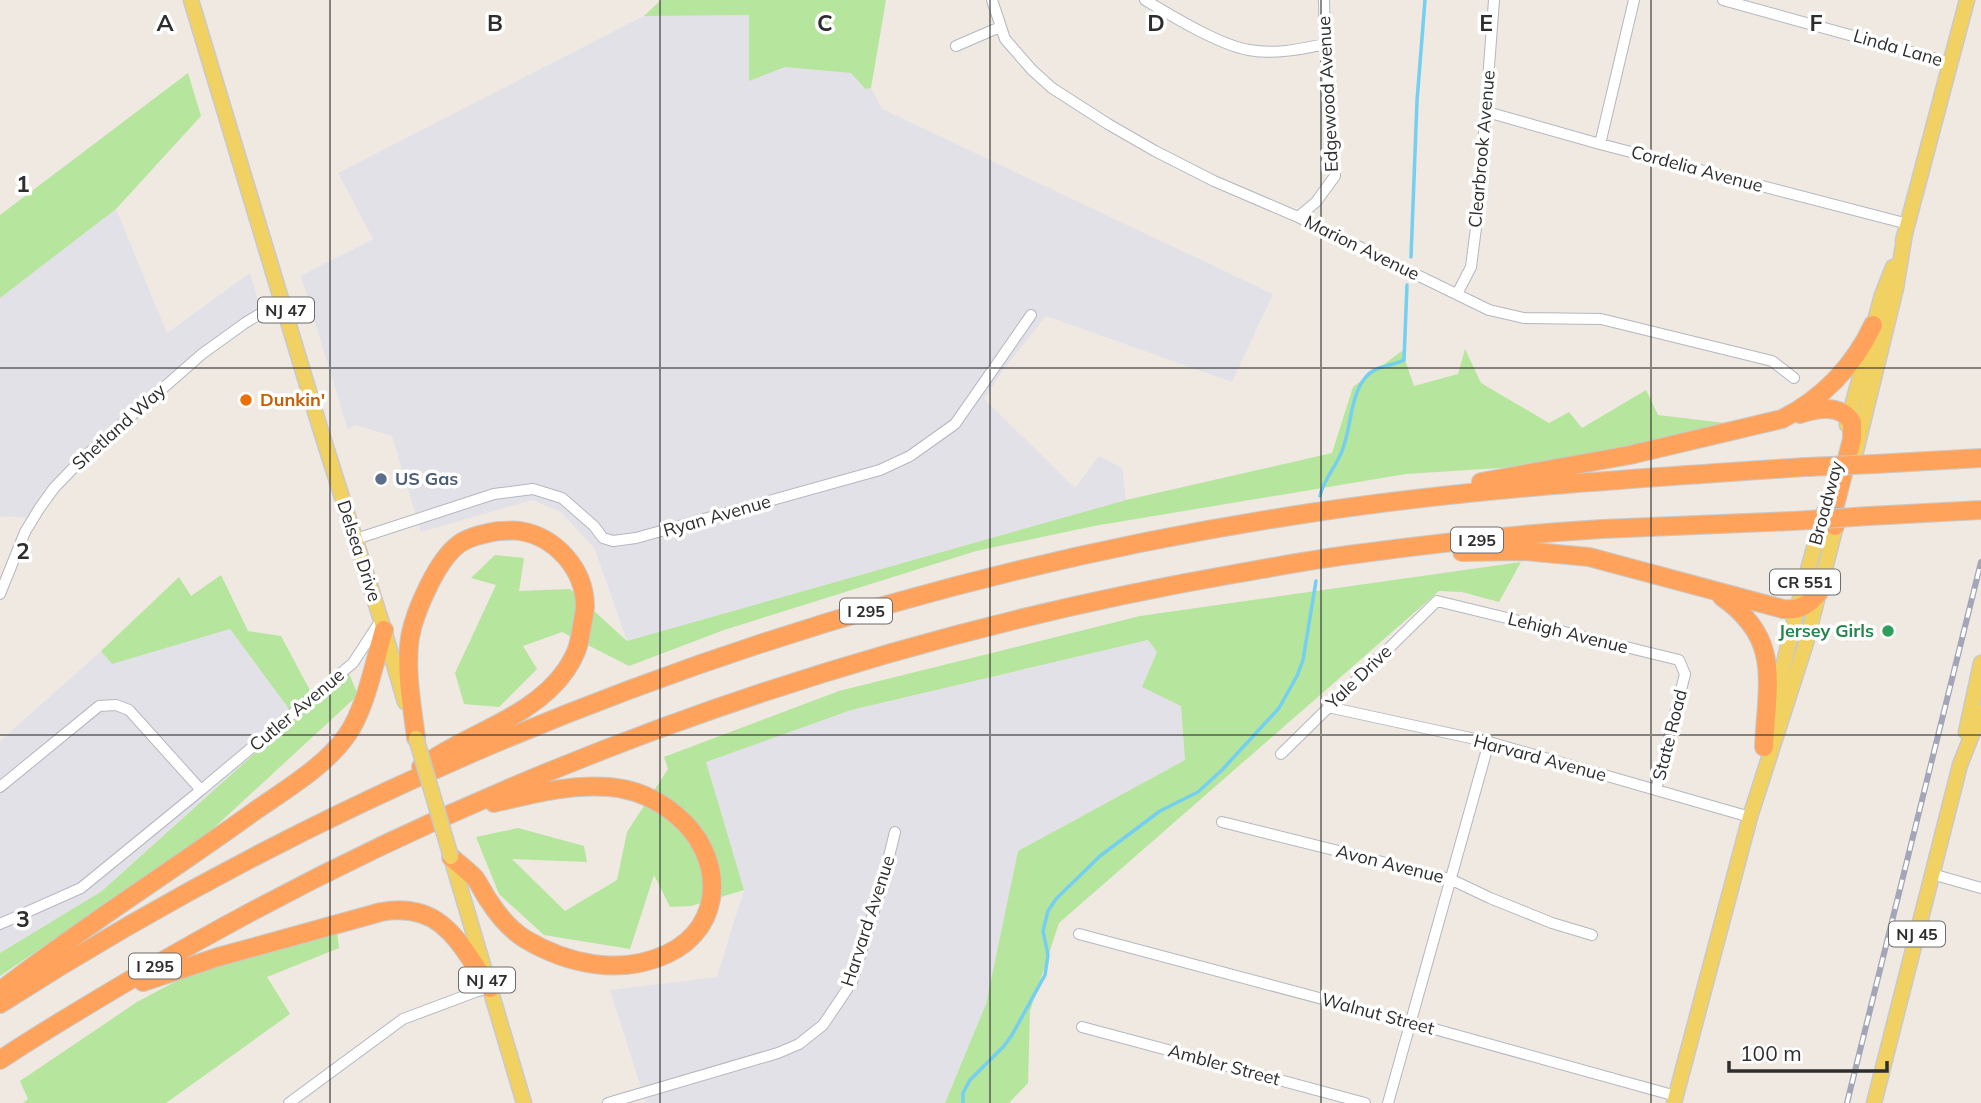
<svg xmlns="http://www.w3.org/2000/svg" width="1981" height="1103" font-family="Mulish,sans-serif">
	<rect width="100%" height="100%" fill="#efe9e1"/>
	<path fill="#e3e1e8" d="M749,14V81L785,67L851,73L864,89L871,88L882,109L1273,294L1232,382L1046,316L1003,370L984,399L1075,488L1099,456L1122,468L1126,500L627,641L595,549L561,512L532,500L421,532L392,436L355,425L348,430L301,276L373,239L338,173L644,16Z
		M116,209L167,333L250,273L262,315L97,442L31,518L0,516V298Z
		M230,629L295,716L102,891L0,953V741L101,651L112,664Z
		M1148,640L1157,652L1181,706L1185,760L1018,851L986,1004L945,1103H646L610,990L717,977L744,890L705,762L851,710Z"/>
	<path fill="#b6e59e" d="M661,0H886L871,88L865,89L851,73L785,67L749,81V15L644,16Z
		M188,73L201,116L116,209L0,298V215Z
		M1465,349L1481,383L1549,423L1569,412L1582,428L1646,390L1658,415L1733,424L1528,466L1406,474L1094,526L976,551L724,630L629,666L562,632L523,646L537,669L499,707L464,704L455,673L496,585L471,578L495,555L524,558L519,591L570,589L627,641L1126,500L1332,453L1353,387L1402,351L1414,386L1458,374Z
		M1521,562L1499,602L1462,592L1439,591L1059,923L1030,1011L1028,1083L1009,1103H945L986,1004L1018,851L1185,760L1181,706L1142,687L1157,652L1148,640L851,710L706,762L744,890L691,906L670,907L654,875L630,949L544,935L499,894L476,837L518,828L584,846L587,862L512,859L565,911L617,880L627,832L668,769L664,757L839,691L1140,616Z
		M221,575L248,631L281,636L314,698L347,669L358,695L203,838L0,976V953L102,891L295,717L230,629L112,664L101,651L179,577L191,596Z
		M336,925L339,948L267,977L290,1014L166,1103H23L28,1099L20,1081L137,1002L214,961Z"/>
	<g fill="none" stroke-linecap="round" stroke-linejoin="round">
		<path stroke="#75cff0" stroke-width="3.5" d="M1411,257L1417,101L1425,0
			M1320,496C1323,480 1336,467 1342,451C1351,430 1350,396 1365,378C1375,365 1390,367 1404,360L1407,285
			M963,1103V1093L970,1080L1004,1046L1012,1035L1045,975L1048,955L1043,931L1048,911L1056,899L1100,856L1160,811L1198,792L1222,770L1279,708L1297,676L1303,660L1316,581"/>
		<defs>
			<path id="minor" d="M992,0L1005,39L1032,70L1052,88L1108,124L1155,151L1214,181L1298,217L1489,310L1524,318L1601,319L1772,361L1794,378
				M1145,0C1172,16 1219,45 1249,50C1274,55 1301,49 1325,44
				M1723,0L1951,63
				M956,46L1000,27
				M1487,112L1600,144L1908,224
				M1600,144L1634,0
				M1298,217L1316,202L1335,176L1325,44L1324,0
				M1457,294L1471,267L1478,212L1494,0
				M356,539L494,494L533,489L562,498L594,526L603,538L613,541L636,538L880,470L910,456L955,424L1031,315
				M0,594L25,532L39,509L54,488L82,459L202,354L245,323L283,300
				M1328,707L1489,742L1750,817
				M1281,754L1437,601L1679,660L1685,674L1656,790
				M0,787L99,706L116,705L129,710L201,790L81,888L0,924
				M201,790L353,663L381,620
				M1222,822L1450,879L1490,898L1552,923L1592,935
				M1932,874L1981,888
				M1079,934L1409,1022L1676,1096
				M1082,1027L1365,1103
				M289,1103L403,1019L475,992L490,988
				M608,1103L778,1053L799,1044L823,1025L852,982L882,885L895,832
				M1388,1103L1489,742"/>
			<path id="primary" d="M191,0L320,428L381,620L405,702
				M1903,241L1967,0
				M1847,425L1882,295L1893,267
				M1856,451L1896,288L1905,233
				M1772,713L1797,609L1824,512
				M1966,732L1981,663
				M451,857L524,1103
				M1674,1103L1750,817L1806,643L1838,518
				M1874,1103L1960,765L1981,712"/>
			<path id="motorway" d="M1800,414C1818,408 1840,404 1852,422V439L1833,513L1835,526
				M1875,464L1981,458
				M1481,482L1630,455L1782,419C1822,399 1854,366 1873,325
				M1869,516L1981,510
				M1462,552L1524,551L1589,557L1783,609C1799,611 1809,605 1819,592
				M1722,597C1782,639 1767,682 1764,747
				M416,738C412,705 405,670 410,637C415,611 437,560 459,544C470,536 486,533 499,531C506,531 514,530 520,531C556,537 584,569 585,605C585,612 583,619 582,626C579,646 577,653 566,670C532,719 466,733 421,767
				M451,857C459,864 468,871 475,878C480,885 484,894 489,901C498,915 511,930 525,939C567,964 620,976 667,954C727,926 724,854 676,815C657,799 634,789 609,787C570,784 532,794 494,803
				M143,982L218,957L381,912C443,901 460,945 490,988
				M0,991C81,928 169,873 252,813C283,791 326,766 347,735C366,708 374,663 384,630
				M0,1004C395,751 846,583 1310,513C1474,488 1641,478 1806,467
				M0,1060C42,1032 86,1006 130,980C470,779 845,642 1234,574C1274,567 1315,559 1356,554C1437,543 1520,534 1602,529C1666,526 1729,524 1793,521"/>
		</defs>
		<use href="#minor" stroke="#b4b7c1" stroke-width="12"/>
		<use href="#primary" stroke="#c9c9c9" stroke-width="17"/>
		<use href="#motorway" stroke="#c9c9c9" stroke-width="20"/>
		<use href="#minor" stroke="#fff" stroke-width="10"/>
		<use href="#primary" stroke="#f2d163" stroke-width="14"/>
		<use href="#motorway" stroke="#ffa35c" stroke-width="18"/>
		<defs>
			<path id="rail" d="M1847,1103L1981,562"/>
		</defs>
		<use href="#rail" stroke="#a3a6b8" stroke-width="6"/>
		<use href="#rail" stroke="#fff" stroke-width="3.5" stroke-dasharray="10" stroke-linecap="butt"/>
		<defs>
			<path id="primary-bridge" d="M416,738L451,857"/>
			<path id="motorway-bridge" d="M1806,467L1875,464
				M1793,521L1869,516"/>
		</defs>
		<use href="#primary-bridge" stroke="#c9c9c9" stroke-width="17" stroke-linecap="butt"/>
		<use href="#motorway-bridge" stroke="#c9c9c9" stroke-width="20" stroke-linecap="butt"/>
		<use href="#primary-bridge" stroke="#f2d163" stroke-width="14"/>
		<use href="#motorway-bridge" stroke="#ffa35c" stroke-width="18"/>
	</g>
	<path fill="none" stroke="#2e2e2e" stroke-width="2" stroke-opacity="0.55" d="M330,0V1103M660,0V1103M990,0V1103M1321,0V1103M1651,0V1103M0,368H1981M0,735H1981"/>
	<circle fill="#e8710a" stroke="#fff" stroke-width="2.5" cx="246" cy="400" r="7"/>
	<circle fill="#5c6f8a" stroke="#fff" stroke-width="2.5" cx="381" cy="479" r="7"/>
	<circle fill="#2e9e5b" stroke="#fff" stroke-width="2.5" cx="1888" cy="631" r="7"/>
	<g text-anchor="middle" stroke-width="7" stroke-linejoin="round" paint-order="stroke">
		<g fill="#fff" stroke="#6d6d6d" stroke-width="2">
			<rect x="258" y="297.5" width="56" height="25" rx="5"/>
			<rect x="1451" y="527.5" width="52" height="25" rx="5"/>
			<rect x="1770" y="569.5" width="70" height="25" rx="5"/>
			<rect x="840" y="598.5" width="52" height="25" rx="5"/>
			<rect x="1889" y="921.5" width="56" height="25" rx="5"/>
			<rect x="129" y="953.5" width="52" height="25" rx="5"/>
			<rect x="459" y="967.5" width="56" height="25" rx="5"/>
		</g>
		<g font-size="16" font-weight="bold" fill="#2e2e2e">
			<text x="286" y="316">NJ 47</text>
			<text x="1477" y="546">I 295</text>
			<text x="1805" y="588">CR 551</text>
			<text x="866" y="617">I 295</text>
			<text x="1917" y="940">NJ 45</text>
			<text x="155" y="972">I 295</text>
			<text x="487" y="986">NJ 47</text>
		</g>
		<g font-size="18" fill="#2e2e2e" stroke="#fff">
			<text transform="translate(1898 48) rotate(16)" y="6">Linda Lane</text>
			<text transform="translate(1328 94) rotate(-93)" y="6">Edgewood Avenue</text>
			<text transform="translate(1482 149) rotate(-85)" y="6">Clearbrook Avenue</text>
			<text transform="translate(1697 169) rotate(15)" y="6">Cordelia Avenue</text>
			<text transform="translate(1362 248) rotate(26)" y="6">Marion Avenue</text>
			<text transform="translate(119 427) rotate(-42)" y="6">Shetland Way</text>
			<text transform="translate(1826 503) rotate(-75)" y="6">Broadway</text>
			<text transform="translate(717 516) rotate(-16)" y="6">Ryan Avenue</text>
			<text transform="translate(359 551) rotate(72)" y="6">Delsea Drive</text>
			<text transform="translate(1568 633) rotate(14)" y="6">Lehigh Avenue</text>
			<text transform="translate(1359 677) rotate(-44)" y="6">Yale Drive</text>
			<text transform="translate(297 710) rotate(-40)" y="6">Cutler Avenue</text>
			<text transform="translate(1670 735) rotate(-76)" y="6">State Road</text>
			<text transform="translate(1540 758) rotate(15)" y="6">Harvard Avenue</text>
			<text transform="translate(1390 864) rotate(14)" y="6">Avon Avenue</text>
			<text transform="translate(868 921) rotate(-72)" y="6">Harvard Avenue</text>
			<text transform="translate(1378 1014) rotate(15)" y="6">Walnut Street</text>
			<text transform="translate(1224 1065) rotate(15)" y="6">Ambler Street</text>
		</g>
		<g font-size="18" font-weight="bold" fill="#c56008" stroke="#fff" text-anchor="start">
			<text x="260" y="406">Dunkin'</text>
		</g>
		<g font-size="18" font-weight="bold" fill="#4e5e75" stroke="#fff" text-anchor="start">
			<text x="395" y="485">US Gas</text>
		</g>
		<g font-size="18" font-weight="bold" fill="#27864d" stroke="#fff" text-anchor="end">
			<text x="1874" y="637">Jersey Girls</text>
		</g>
	</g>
	<g font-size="23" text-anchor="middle" font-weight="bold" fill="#2e2e2e" stroke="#fff" stroke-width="7" stroke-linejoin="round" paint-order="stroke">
		<text x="165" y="31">A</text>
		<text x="495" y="31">B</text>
		<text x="825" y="31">C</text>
		<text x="1156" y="31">D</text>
		<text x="1486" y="31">E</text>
		<text x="1816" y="31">F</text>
		<text x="23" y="192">1</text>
		<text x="23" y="559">2</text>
		<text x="23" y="927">3</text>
	</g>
	<path d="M1729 1061v10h158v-10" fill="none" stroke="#2e2e2e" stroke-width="3.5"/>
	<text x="1740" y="1061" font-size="21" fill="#2e2e2e" stroke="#ffffff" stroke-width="5" paint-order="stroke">100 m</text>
</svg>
